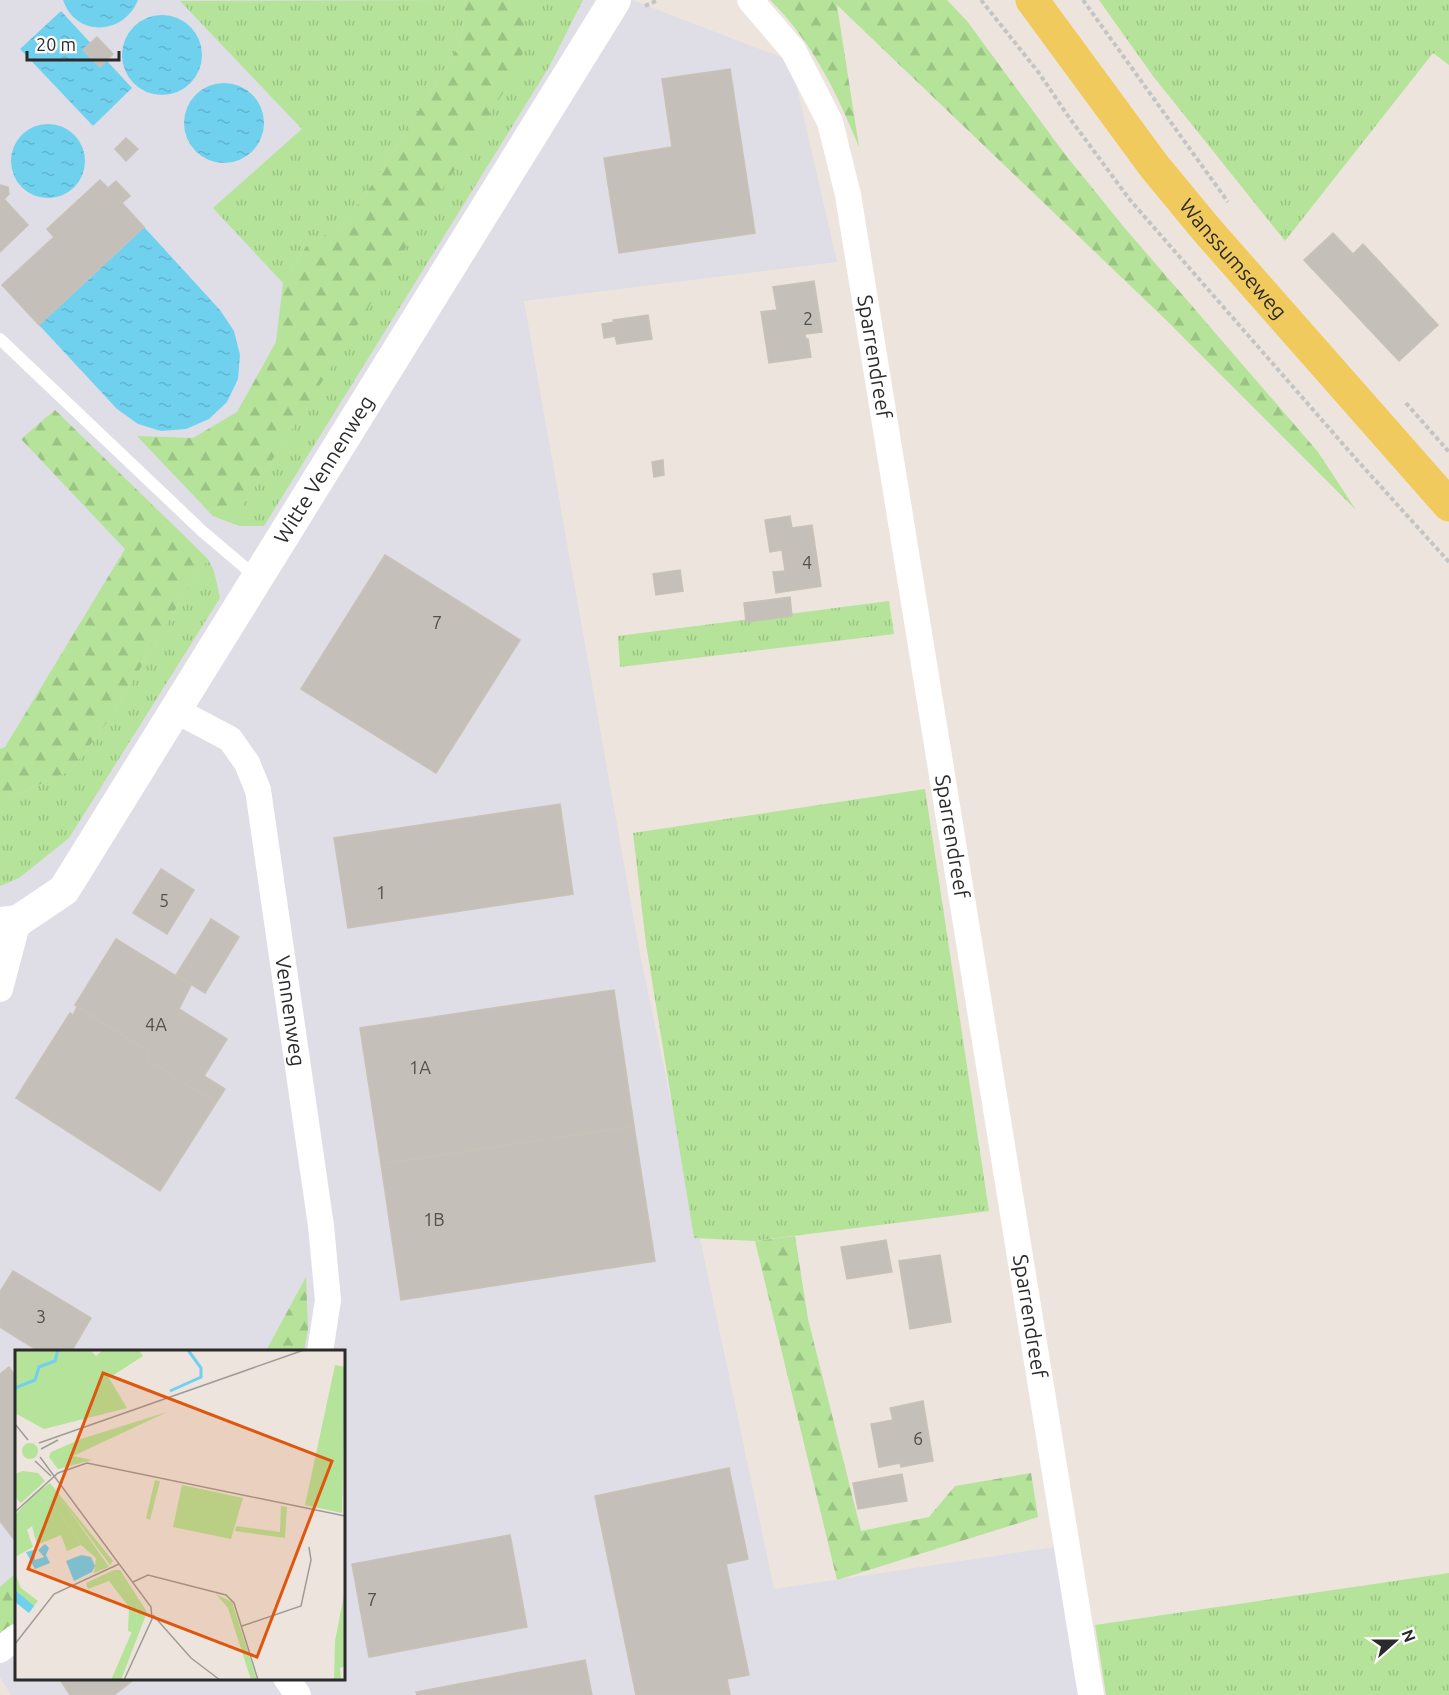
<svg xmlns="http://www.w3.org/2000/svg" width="1449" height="1695" font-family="Ubuntu,sans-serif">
	<defs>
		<pattern id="grass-tufts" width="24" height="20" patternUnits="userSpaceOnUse" patternTransform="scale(1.5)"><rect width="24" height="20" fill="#b4e399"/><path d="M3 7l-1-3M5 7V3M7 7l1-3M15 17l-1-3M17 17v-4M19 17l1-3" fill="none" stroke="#9bc384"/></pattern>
		<pattern id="forest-firs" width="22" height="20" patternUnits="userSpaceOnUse" patternTransform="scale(1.5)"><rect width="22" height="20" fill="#b4e399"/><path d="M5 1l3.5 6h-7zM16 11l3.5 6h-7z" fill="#9bc384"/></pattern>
		<pattern id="water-ripples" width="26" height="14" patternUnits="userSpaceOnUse" patternTransform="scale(1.5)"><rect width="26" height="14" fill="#70d1ef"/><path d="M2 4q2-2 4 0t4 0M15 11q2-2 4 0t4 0" fill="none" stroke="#61b4cd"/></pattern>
	</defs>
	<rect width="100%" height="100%" fill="#ede5dd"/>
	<path fill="#dfdde5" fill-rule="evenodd" d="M0,0H632L791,61L837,262L524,301L640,954L774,1589L1055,1547L1079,1695H11L0,1677ZM16,1352H344V1678H16Z"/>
	<path fill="url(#grass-tufts)" d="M466,0L461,42L377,178L340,228L309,242L283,283L213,208L302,129L180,1Z
		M524,0H583L549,67L264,526H240L231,523L284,442L524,51Z
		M1099,0H1449V65L1433,53L1285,241L1153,76Z
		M208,559L214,571L220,598L69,838L19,878L0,886V802L70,771L112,716L187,590Z
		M889,601L894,634L620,667L618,636Z
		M925,789L989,1211L755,1241L694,1238L646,944L633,833Z
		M1449,1573V1695H1106L1095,1625Z"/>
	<path fill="url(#forest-firs)" d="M466,0H524V51L513,77L284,442L231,523L213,516L137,436L193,438L237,412L276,342L283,283L309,242L340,228L377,178L461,42Z
		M770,0H947L967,21L1064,153L1123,226L1318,452L1356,510L1165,319L837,5L859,147C837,93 812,41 770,0Z
		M55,410L208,559L187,590L112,716L70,771L0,802V749L5,747L125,549L21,439Z
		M795,1236L808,1319L861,1531L929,1517L955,1486L1031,1473L1038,1517L837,1580L755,1241Z
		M306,1277L308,1329L304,1351H266Z
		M16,1573V1623L0,1635V1587Z"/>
	<path fill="url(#water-ripples)" d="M63,0H138C124,35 76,38 63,0Z
		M61,11L132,88L93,126L20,49Z
		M122 55a40 40 0 1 1 80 0a40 40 0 1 1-80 0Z
		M184 123a40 40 0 1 1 80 0a40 40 0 1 1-80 0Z
		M11 161a37 37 0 1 1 74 0a37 37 0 1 1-74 0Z
		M144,227L220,310L234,331L240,355L238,379L227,402L209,419L186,429L161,431L138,424L117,409L39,325Z"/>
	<path fill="#c5bfb9" stroke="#c8c1b6" stroke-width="1.5" d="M97,37L113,54L100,67L83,50Z
		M730,69L755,233L619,253L604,158L672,147L662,79Z
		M126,138L138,149L126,161L115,149Z
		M100,180L108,188L116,181L130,196L122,203L144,227L39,325L2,285L54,237L47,229Z
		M0,185L8,187L9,194L4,199L28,225L0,252Z
		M1333,233L1353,254L1363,244L1438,325L1399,361L1304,260Z
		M814,281L822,332L805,334L806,339H808L811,357L769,363L761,312L777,310L773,287Z
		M648,315L652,339L617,344L615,336L604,338L602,324L614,322L613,320Z
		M663,460L664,475L654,477L652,462Z
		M790,516L792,528L812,525L821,586L776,593L773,572L785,571L782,550L770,552L765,520Z
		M385,555L520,640L436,773L301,689Z
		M680,570L683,591L656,595L653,574Z
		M790,597L792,616L746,622L744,603Z
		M560,804L573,894L348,928L334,838Z
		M161,869L194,890L167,934L133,913Z
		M211,919L239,937L205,993L176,975Z
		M116,939L191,985L179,1009L227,1039L204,1076L225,1089L216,1103L146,1059L150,1052L75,1005Z
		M614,990L634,1126L381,1164L360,1028Z
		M77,1007L150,1052L146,1059L216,1103L160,1191L16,1098L70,1013L73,1015Z
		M634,1126L655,1261L401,1300L381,1164Z
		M886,1240L892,1272L847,1279L841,1247Z
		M940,1255L951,1322L910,1329L899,1261Z
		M13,1271L91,1318L71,1352H40L0,1327V1292Z
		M9,1367L16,1377V1542L0,1521V1374Z
		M923,1401L933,1461L901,1467L900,1463L879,1467L871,1424L893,1420L890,1408Z
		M729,1468L748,1559L726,1564L749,1675L727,1679L730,1695H636L595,1496Z
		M902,1474L907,1501L858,1509L853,1483Z
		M510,1535L527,1627L369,1657L352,1564Z
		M585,1660L592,1695H417L416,1692Z
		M59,1678H136L114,1695H70Z"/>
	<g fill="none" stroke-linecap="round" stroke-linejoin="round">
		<path stroke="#c4c4c4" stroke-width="4" stroke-dasharray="4.5 3" stroke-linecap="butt" d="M981,0L1039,73L1068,116L1130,200L1356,459L1449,562
			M1083,0L1228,202
			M645,6L658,0
			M1406,403L1449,452"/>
		<path stroke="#fff" stroke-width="12" d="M0,339L202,531L256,577"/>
		<g stroke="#fff" stroke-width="26">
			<path id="s1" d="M750,0L793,50L830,122L848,195L1091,1695"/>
			<path id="s2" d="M175,710L230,739L247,763L258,790L321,1226L328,1300L320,1352"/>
			<path d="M0,989L18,921"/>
			<path d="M0,1650L16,1637"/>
			<path d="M286,1678L298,1695"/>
		</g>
		<path stroke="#fff" stroke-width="32" id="s3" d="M0,923L18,921L64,890L615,0"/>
		<path stroke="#f1ca5e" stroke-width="33" id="s4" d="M1032,0L1154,166L1206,229L1449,505"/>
	</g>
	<g text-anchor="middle" stroke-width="4.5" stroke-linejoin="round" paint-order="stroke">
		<g font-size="18" fill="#52504e">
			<text x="808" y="325">2</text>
			<text x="807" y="569">4</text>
			<text x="437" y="629">7</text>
			<text x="381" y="899">1</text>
			<text x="164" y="907">5</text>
			<text x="156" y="1031">4A</text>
			<text x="420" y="1074">1A</text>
			<text x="434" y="1226">1B</text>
			<text x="41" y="1323">3</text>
			<text x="918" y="1445">6</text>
			<text x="372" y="1606">7</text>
		</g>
		<g font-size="21" fill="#2b2b2b" stroke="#fff">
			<text dy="7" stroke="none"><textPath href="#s4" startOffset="328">Wanssumseweg</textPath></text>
			<text dy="7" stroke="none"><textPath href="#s1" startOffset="386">Sparrendreef</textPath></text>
			<text dy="7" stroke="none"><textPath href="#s3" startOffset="568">Witte Vennenweg</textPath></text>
			<text dy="7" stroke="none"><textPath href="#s1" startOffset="872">Sparrendreef</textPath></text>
			<text dy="7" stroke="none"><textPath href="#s2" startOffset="344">Vennenweg</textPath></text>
			<text dy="7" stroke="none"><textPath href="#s1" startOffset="1358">Sparrendreef</textPath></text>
		</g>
	</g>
	<g transform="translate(15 1350)">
		<rect width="330" height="330" fill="#ede5dd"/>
		<path d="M0,0H75L81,6L88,0H124L128,6L94,28L112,58L29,79L0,63ZM320,15L330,17L327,163L290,155ZM140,130L145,131L135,170L131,168ZM35,133L98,211L95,215L50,154L22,142ZM167,135L228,148L216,189L158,177ZM18,145L42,159L66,195L52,201L46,185L22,195L17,176L12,180L18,197L0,207V165ZM99,220H105L132,262L106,330H96L122,270L121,250ZM0,223L6,238L23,251L18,257L0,240Z" fill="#b4e399"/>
		<path d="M152,62L58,106L77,110L43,119L34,107L36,102L66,89ZM7 101a8 8 0 1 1 16 0a8 8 0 1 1-16 0ZM8,121L23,123L30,131L6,153L0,147V124ZM22,142L50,154L94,217L79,223L81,208L66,195L42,159L18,145ZM266,156L272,157L270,188L220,181L221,176L265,182ZM99,220L121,250L122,270L118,283L113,281L114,257L94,231L73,239L71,233ZM330,240V316L325,318L326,330H319L320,291ZM201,244L217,252L242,330H236L213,258Z" fill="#b4e399"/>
		<path d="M30,194L34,198L31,205L35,213L20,219L11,202L19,200L20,210L29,207L23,200ZM66,205L76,207L80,216L77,222L59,231L51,211ZM0,240L19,256L14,263L0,252Z" fill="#70d1ef"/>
		<path fill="none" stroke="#70d1ef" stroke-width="3" d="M0,38L20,30L24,17L40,11L43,0M155,41L186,27V18L173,0"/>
		<path fill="none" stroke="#9f9b96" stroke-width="1.5" d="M0,74L13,90M24,93L289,0M26,99L43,90M25,107L136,257L137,269L109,330M20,111L36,126M0,162L43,123L72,113L330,166M118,232L133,225L211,245L219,253L243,330M138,265L176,308L205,330M227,276L286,256L296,210L294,197M0,294L39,244L104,214"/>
		<path fill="#df570e" fill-opacity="0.15" stroke="#df570e" stroke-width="3" d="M88,23L317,111L242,307L13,219Z"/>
		<rect width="330" height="330" fill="none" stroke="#2b2b2b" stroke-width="3"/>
	</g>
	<g transform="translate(1395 1641) rotate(69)" stroke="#ffffff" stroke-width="4.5" paint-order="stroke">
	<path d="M0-4.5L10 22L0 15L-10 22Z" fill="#2b2b2b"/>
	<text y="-9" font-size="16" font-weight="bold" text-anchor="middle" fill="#2b2b2b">N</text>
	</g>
	<path d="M27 51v9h92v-9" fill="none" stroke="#2b2b2b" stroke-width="3"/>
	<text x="36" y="51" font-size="18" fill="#2b2b2b" stroke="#ffffff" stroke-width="4.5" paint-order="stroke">20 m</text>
</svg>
